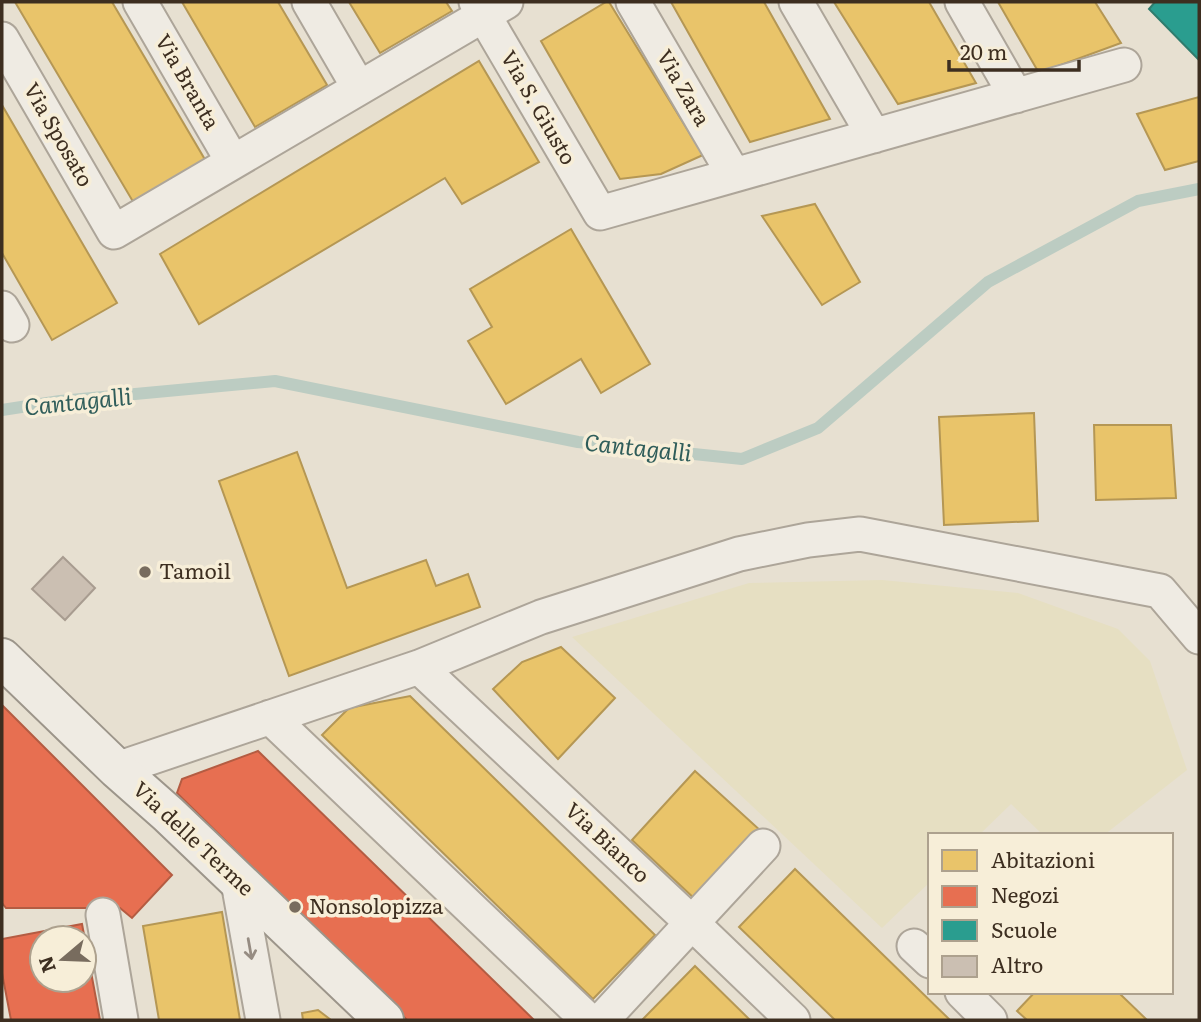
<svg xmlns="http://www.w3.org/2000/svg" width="1201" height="1022" font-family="Literata,serif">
	<rect width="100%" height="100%" fill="#e7e0d1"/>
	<path fill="#e6dfc2" d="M882,580L1018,593L1118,629L1150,661L1187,770L1104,835H1043L1011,804L979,835H930V882L882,928L572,637L749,583Z"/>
	<path fill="#e9c46a" stroke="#b59754" stroke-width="2" d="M15,2H112L207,163L135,205Z
		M182,2H278L327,85L255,127Z
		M349,2H446L452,11L380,53Z
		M606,2H609L703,155L661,174L620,179L541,41Z
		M671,2H764L830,119L750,142Z
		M834,2H929L976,83L898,104Z
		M998,2H1095L1121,43L1039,73Z
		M479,61L539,162L462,204L445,178L199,324L160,254Z
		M1199,97V161L1165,170L1137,114Z
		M2,105L117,303L52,340L2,253Z
		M815,204L860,282L822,305L762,216Z
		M571,229L650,364L601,393L581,359L506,404L468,341L492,327L470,289Z
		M1034,413L1038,521L944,525L939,417Z
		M1094,425H1171L1176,498L1096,500Z
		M297,452L347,588L426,560L436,586L468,574L480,607L289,676L219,481Z
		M561,647L615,698L558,759L493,689L522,662Z
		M410,696L655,935L593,999L322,735L349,708Z
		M695,771L762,832L697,901L632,840Z
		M795,869L950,1020H835L739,927Z
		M222,912L240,1020H159L143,926Z
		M695,966L750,1020H642Z
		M1035,992H1118L1147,1020H1027L1017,1011Z
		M318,1010L331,1020H303L302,1013Z"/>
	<path fill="#e76f51" stroke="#b45c42" stroke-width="2" fill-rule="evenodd" d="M2,705L172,875L132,918L120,908H6L2,903Z
		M258,751L534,1020H407L177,793L182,779Z
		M82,924L100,1020H11L2,973V939ZM42,938H84V980H42Z"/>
	<path fill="#2a9d8f" stroke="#307c6e" stroke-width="2" d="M1155,2H1199V60L1149,9Z"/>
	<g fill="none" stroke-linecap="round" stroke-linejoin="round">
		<path stroke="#bcccc2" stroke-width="12" d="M2,410L60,401L275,381L578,442L742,459L818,428L988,282L1138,201L1199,189"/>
	</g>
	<path fill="#cbbfb2" stroke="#a89c90" stroke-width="2" d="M63,557L95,588L65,620L32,589Z"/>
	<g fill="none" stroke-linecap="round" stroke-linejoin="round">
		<defs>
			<path id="minor" d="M140,2L233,162
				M309,2L359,88
				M476,2L600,213L1124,65
				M633,2L734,175
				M796,2L874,136
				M962,2L1016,96
				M2,39L114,232L506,2
				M2,308L12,325
				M419,667L692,923L793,1020
				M270,717L588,1020
				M117,769L419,667L541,617L739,554L808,540L860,534L1160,591L1199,637
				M238,882L263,1020
				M103,915L121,1020
				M914,946L930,961
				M962,992L990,1020
				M602,1020L763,846"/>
			<path id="secondary" d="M2,658L117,769L168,814L384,1020"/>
		</defs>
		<use href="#minor" stroke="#ada599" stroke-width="37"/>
		<use href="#secondary" stroke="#9c958a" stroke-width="42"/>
		<use href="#minor" stroke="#efebe3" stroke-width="33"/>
		<use href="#secondary" stroke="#efebe3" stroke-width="38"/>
	</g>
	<defs><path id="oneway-shaft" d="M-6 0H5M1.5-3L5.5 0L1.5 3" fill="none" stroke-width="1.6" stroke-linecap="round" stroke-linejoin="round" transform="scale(1.75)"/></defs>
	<use stroke="#968c82" href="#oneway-shaft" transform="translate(250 949) rotate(80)"/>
	<g fill="#786c5e" stroke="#f7eed8" stroke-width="2.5">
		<circle cx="145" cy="572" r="7"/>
		<circle cx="295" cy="907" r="7"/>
	</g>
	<g text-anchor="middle" stroke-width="7" stroke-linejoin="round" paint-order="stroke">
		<g font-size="21" fill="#3d2e20" stroke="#f7eed8">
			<text transform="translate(187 82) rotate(60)" y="7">Via Branta</text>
			<text transform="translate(683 88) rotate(60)" y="7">Via Zara</text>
			<text transform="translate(538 108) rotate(60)" y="7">Via S. Giusto</text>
			<text transform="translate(58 135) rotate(60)" y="7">Via Sposato</text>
			<text transform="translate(193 839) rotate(43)" y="7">Via delle Terme</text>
			<text transform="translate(607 843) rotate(43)" y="7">Via Bianco</text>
		</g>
		<g font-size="21" fill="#3d2e20" stroke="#f7eed8" text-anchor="start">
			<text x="159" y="579">Tamoil</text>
			<text x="309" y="914">Nonsolopizza</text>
		</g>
		<g font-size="23" font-style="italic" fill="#2f5d5a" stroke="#f7eed8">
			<text transform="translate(78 402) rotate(-6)" y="8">Cantagalli</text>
			<text transform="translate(638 448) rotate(6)" y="8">Cantagalli</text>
		</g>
	</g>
	<rect width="1201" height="1022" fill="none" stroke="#3d2e20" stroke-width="7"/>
	<rect x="928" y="833" width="245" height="161" fill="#f7eed8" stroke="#ada18e" stroke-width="2"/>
	<rect x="942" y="850" width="35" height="21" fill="#e9c46a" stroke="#ada18e" stroke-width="2"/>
	<text x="991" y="868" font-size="21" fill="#3d2e20">Abitazioni</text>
	<rect x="942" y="886" width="35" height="21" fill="#e76f51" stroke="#ada18e" stroke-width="2"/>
	<text x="991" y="903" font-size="21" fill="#3d2e20">Negozi</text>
	<rect x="942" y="920" width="35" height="21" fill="#2a9d8f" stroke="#ada18e" stroke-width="2"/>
	<text x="991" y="938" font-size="21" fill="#3d2e20">Scuole</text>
	<rect x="942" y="956" width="35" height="21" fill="#cbbfb2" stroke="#ada18e" stroke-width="2"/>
	<text x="991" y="973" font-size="21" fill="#3d2e20">Altro</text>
	<g transform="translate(63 959) rotate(251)"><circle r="33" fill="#f7eed8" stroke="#ada18e" stroke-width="2"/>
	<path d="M0-5L12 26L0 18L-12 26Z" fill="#786c5e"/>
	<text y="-10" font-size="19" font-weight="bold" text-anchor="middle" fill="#3d2e20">N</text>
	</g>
	<path d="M949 60v10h130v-10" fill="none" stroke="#3d2e20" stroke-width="3.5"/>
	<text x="960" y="60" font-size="21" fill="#3d2e20" stroke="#f7eed8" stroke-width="5" paint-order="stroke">20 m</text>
</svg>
